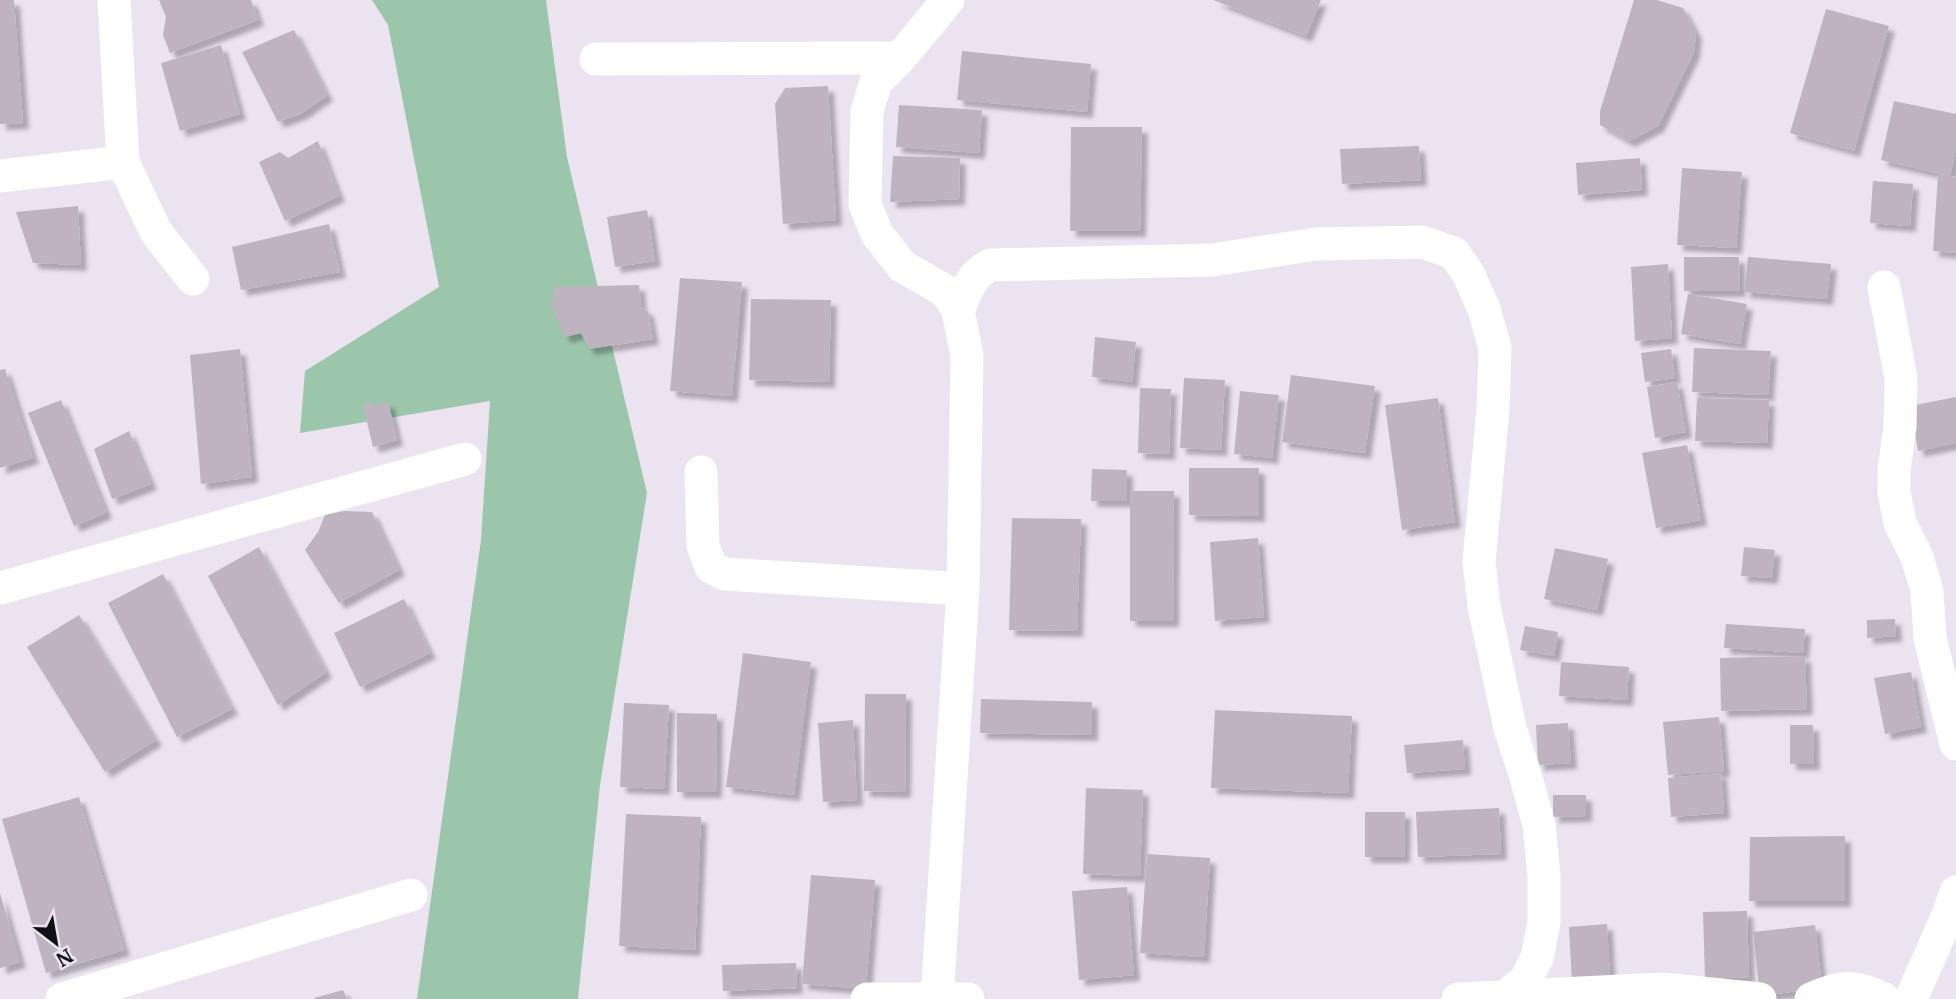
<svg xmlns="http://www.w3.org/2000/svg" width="1956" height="999" font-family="Merriweather,serif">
	<defs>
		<filter id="shadow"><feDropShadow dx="6" dy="6" stdDeviation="2" flood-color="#0004"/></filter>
	</defs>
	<rect width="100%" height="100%" fill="#ece3f0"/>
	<path fill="#9bc6ac" d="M372,0H546L567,157L647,493L600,785L578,999H417L481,540L490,401L300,433L305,371L439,287L388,25Z"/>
	<path fill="#bdb4c0" filter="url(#shadow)" d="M0,0H14L23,123L0,124Z
		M159,0H251L258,20L170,53L163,35L166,17Z
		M1213,0H1321L1306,36Z
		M1634,0H1657L1683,8L1696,33L1694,52L1658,126L1629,141L1600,125V111Z
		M1826,9L1889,26L1854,151L1790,133Z
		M294,30L327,95L302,113L278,122L242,52Z
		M221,45L240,114L180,131L161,63Z
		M962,51L1091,64L1087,112L957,100Z
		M828,86L836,220L783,224L775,104L785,88Z
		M1894,101L1956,114V149L1950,176L1956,177V253L1933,251L1938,175H1945L1881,160Z
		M899,105L982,110L979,153L896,147Z
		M1071,127H1142L1140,231H1070Z
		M318,141L339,196L285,221L259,162L280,152L288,158Z
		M1419,146L1421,180L1342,184L1340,149Z
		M893,156L960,158L959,199L890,202Z
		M1640,158L1642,190L1578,195L1576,163Z
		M1682,168L1742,172L1736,248L1677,245Z
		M1873,181L1913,184L1910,226L1870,223Z
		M78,206L81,265L33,263L16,212Z
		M647,210L655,261L615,267L607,217Z
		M329,224L340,272L241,290L232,247Z
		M1684,257H1739L1740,291H1684Z
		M1748,257L1831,264L1827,299L1744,292Z
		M1668,264L1672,338L1635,341L1631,267Z
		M680,278L742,282L732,396L670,391Z
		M639,285L641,307L648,311L653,339L589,349L581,333L565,337L551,306L554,287Z
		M1688,294L1747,304L1740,344L1681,334Z
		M751,299L831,300L829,382L749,380Z
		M1095,337L1136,342L1132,382L1092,377Z
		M1694,348L1771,351L1768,395L1692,392Z
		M240,349L252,477L201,484L190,355Z
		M1671,349L1675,378L1645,382L1641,353Z
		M5,369L33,458L0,468V370Z
		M1291,375L1375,386L1365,453L1282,442Z
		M1184,378L1225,380L1221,450L1180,448Z
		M1677,382L1686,432L1655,438L1647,387Z
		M1140,388L1171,389L1169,454L1138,453Z
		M1240,391L1279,395L1272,458L1234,454Z
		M1956,397V443L1918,451L1910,406Z
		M1438,398L1455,522L1402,530L1385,405Z
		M1697,398L1769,400L1767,443L1695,441Z
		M61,400L106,513L74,526L28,413Z
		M388,401L397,440L373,447L363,406L370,402L374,406Z
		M129,431L151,484L112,499L94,449Z
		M1687,445L1701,520L1656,528L1642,453Z
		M1189,468H1259V516L1189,515Z
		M1092,469L1127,470V501H1091Z
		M1130,491H1174L1173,621H1130Z
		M344,511L372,512L399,570L339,603L305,550L318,532L325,515Z
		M1012,518L1081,519L1077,631L1009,630Z
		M1258,538L1264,617L1215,621L1210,542Z
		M259,547L326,672L278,705L208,576Z
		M1744,547L1775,550L1772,578L1741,576Z
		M1555,548L1608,559L1597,610L1544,599Z
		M163,574L232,709L177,737L108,603Z
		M404,599L430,653L360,687L334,633Z
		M79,615L156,740L105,772L27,647Z
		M1895,619L1896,636L1867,638V620Z
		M1726,624L1805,629L1803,653L1724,648Z
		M1525,626L1558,632L1554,656L1520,650Z
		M743,653L811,662L794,795L726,787Z
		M1805,656L1807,709L1721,711L1720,658Z
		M1561,662L1629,667L1627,700L1559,696Z
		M1911,672L1921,727L1885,734L1874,678Z
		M865,694H906L905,792L864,791Z
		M981,699L1092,702V735L980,733Z
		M624,703L669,705L664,789L620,787Z
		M1215,710L1352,716L1348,793L1211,788Z
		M677,713L717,714L716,792H677Z
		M1719,717L1724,771L1668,775L1663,722Z
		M853,720L857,800L823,802L818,723Z
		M1568,723L1571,763L1538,765L1536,725Z
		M1790,725H1813L1814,764H1790Z
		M1463,740L1465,769L1407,773L1404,745Z
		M1721,773L1724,813L1671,817L1668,778Z
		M1086,788L1143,790L1140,876L1083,874Z
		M1553,795H1586V816L1553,817Z
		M79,797L124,950L46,973L2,819Z
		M1499,808L1501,854L1418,857L1416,812Z
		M1365,812H1405L1404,857H1365Z
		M626,814L701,817L695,950L619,946Z
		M1845,836V901H1749L1750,837Z
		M1147,854L1210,858L1204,957L1140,953Z
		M811,875L875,880L866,989L802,984Z
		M1127,887L1134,975L1079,980L1072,891Z
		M0,893L20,962L0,968Z
		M1747,911L1749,977L1705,979L1703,912Z
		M1607,924L1610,981L1572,983L1569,927Z
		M1815,925L1822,988L1760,996L1753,932Z
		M796,963L797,988L723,991L722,965Z
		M343,990L347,999H314V998Z"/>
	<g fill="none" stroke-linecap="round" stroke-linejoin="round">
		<path stroke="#fff" stroke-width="33" d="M114,0L123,162L156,232L193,279
			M596,59L900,58
			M0,176L123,162
			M1884,287L1901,378L1900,427L1894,470V492L1900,523L1917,557L1927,591L1930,638L1956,744
			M958,311C967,290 969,277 990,265L1212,260L1316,244L1422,242L1454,253L1469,275L1484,309L1495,348L1493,409L1479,562L1484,606L1510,728L1525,774L1539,825L1544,875V923L1537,958L1525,981L1504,997
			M701,472L703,546L711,567L724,574L963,589
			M0,588L465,459
			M62,999L411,895
			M867,999H968
			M937,999L963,589L967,355L958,311L947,292L902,266L877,234L865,204L867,111L876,82L900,58L948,0
			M1458,999L1662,989L1760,999
			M1811,999C1842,986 1853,984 1884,999
			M1911,999L1948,915L1956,892"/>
	</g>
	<g transform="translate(56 943) rotate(149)" stroke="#ece3f0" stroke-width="5" paint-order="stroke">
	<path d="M0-5L12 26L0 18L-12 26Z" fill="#120f14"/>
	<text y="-10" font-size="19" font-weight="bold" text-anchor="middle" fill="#120f14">N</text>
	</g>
</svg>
